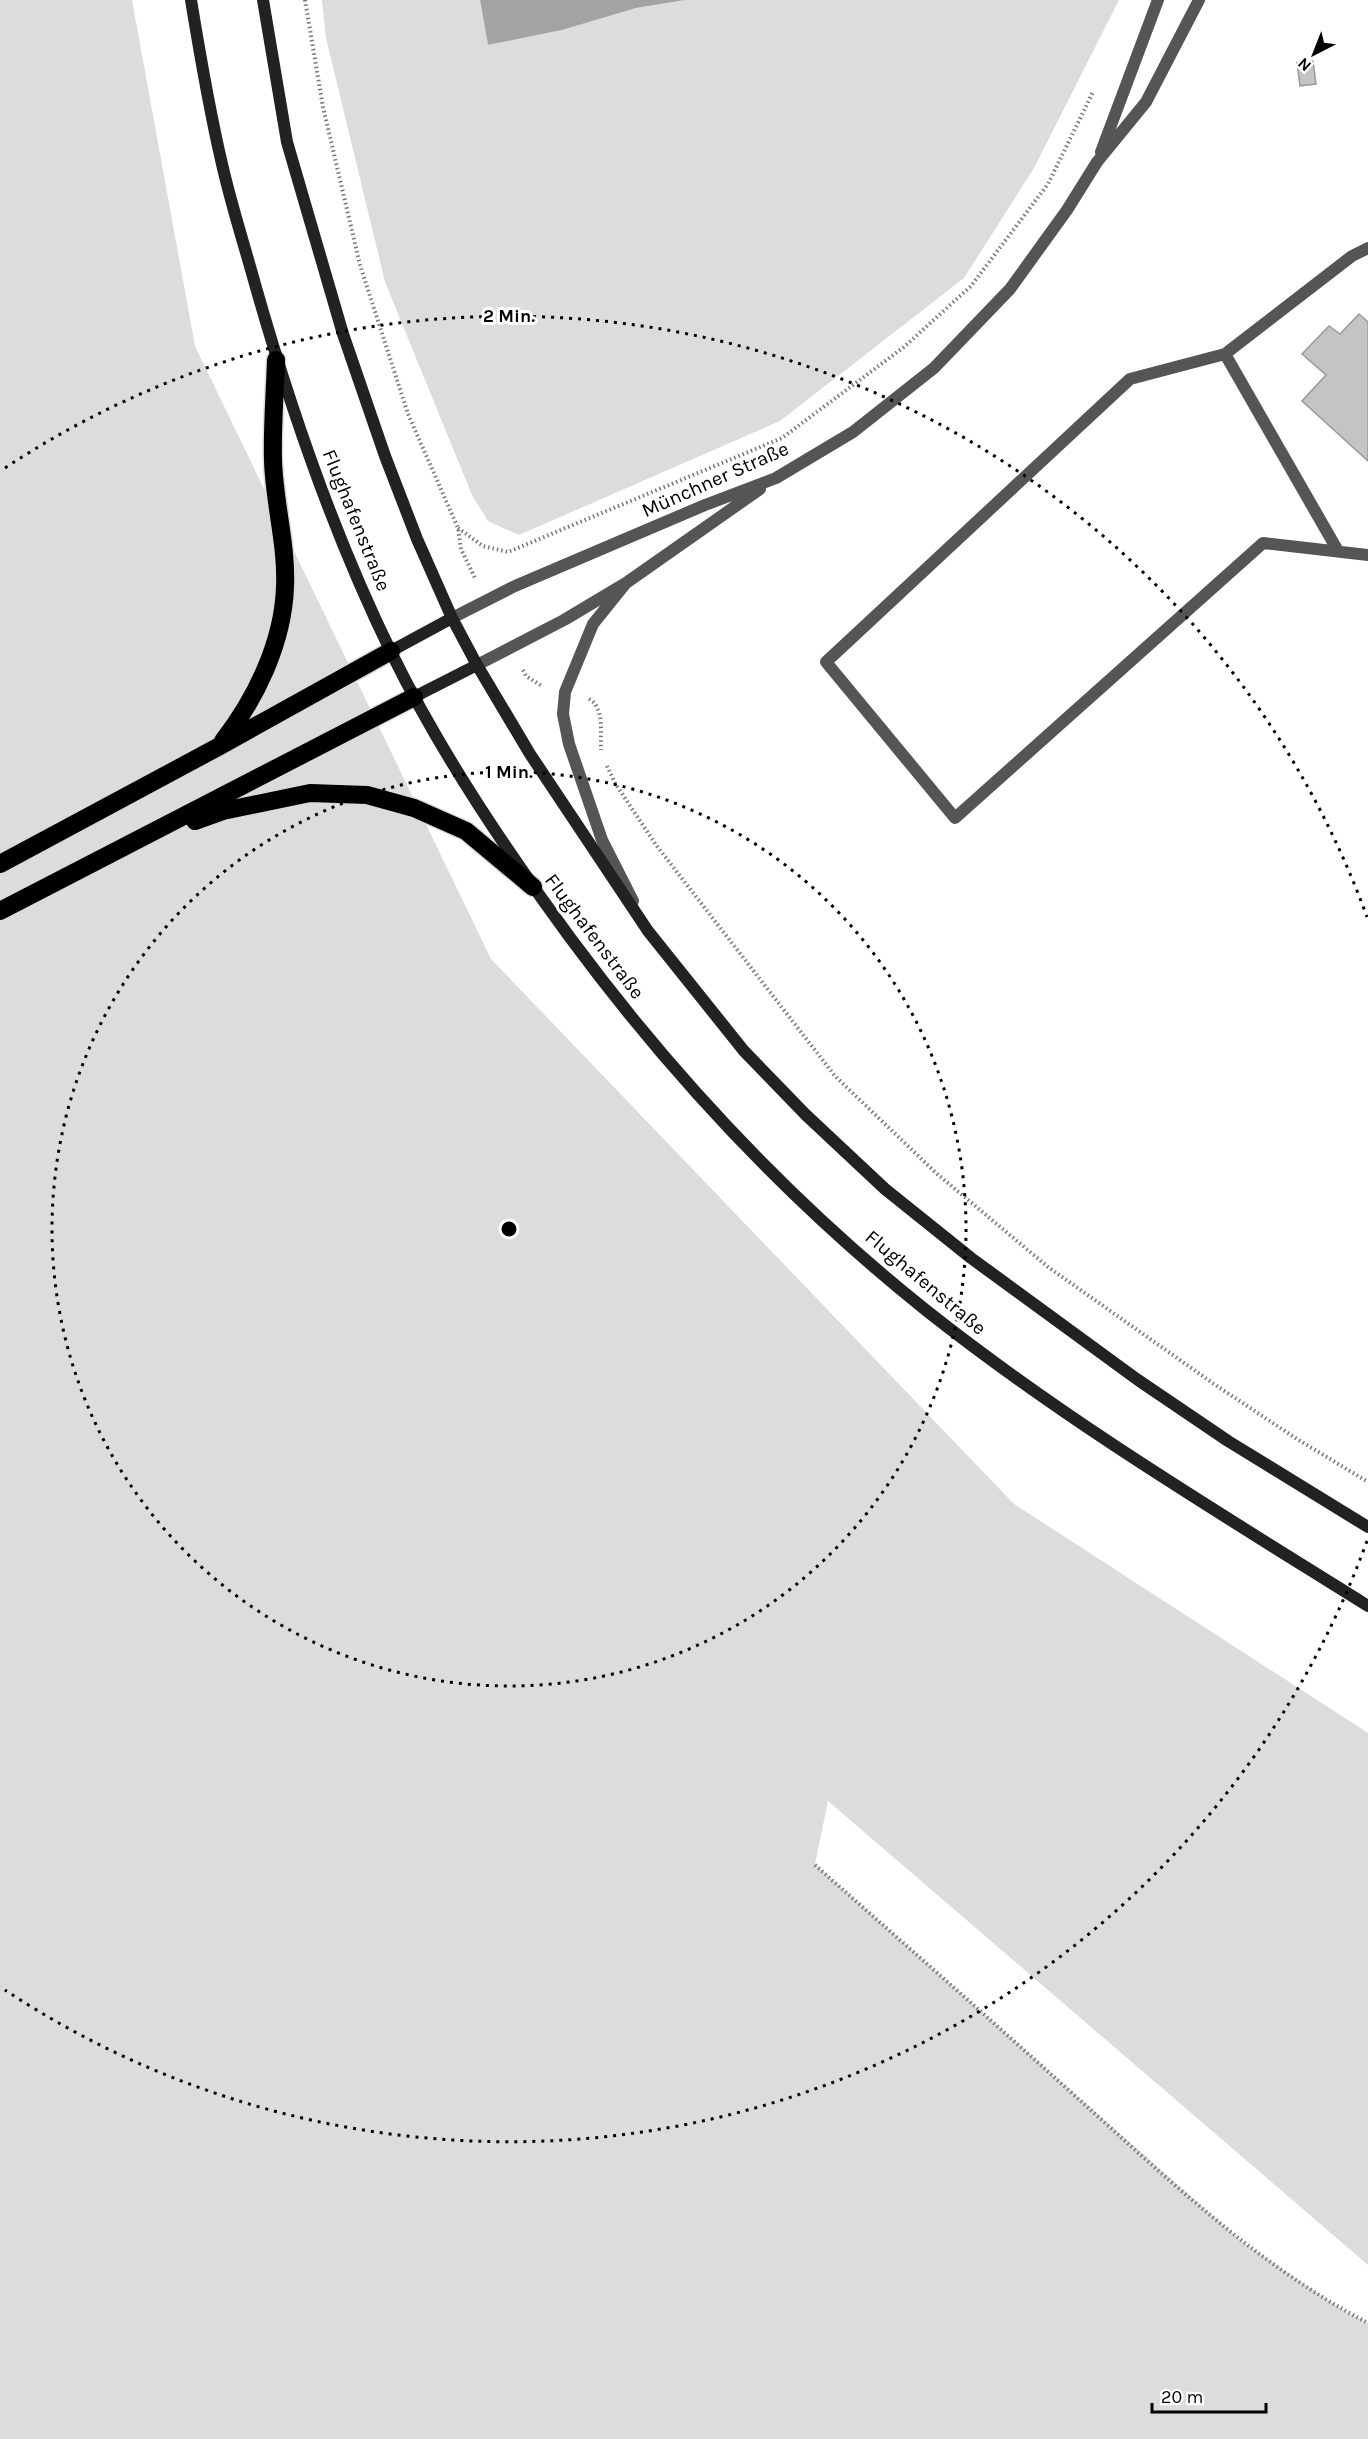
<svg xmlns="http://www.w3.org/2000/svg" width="1368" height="2439" font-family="Karla,sans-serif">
	<rect width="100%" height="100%" fill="#fff"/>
	<path fill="#dcdcdc" d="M0,0H132L195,346L491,959L1014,1504L1368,1733V2265L828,1801L815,1864L1240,2240L1344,2311L1368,2323V2439H0Z
		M322,0H480L488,45L562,30L636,8L685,0H1119L1034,168L964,278L780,421L519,535L488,521L472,495L385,282L326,38Z"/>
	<path fill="#a3a3a3" d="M480,0H685L636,8L562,30L488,45Z"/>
	<path fill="#c4c4c4" stroke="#999" stroke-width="1.5" d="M1313,61L1316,84L1300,86L1297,63Z
		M1359,314L1368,322V461L1302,401L1326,375L1302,354L1329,326L1340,334Z"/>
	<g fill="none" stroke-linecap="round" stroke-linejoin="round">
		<defs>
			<path id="highway" d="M223,741C256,698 283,643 285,587C287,545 274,502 273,460C272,427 275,393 276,360
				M195,821L223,811L310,793L367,795L414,808L466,831L533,887
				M0,864L218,747L391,651
				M0,911L414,697"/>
		</defs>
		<use href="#highway" stroke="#dbdbdb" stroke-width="21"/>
		<path stroke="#777" stroke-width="4" stroke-dasharray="1.5 3" stroke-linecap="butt" d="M305,0L323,107L360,265L408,414L458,528L461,549L475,578
			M458,528L483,546L508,552L782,438L904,347L971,286L1048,184L1093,92
			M523,670L526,676L542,686
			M589,699C605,707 600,735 601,750
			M607,766L615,783L656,845L835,1076L936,1173L1048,1267L1214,1384L1297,1439L1368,1482
			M815,1865C902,1942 989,2018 1075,2096C1167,2178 1258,2266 1368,2323"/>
		<path stroke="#555" stroke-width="12" d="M1225,354L1352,256L1368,248
			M1338,551L1225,354L1130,379L826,662L955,818L1263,543L1368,555"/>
		<path stroke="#555" stroke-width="12" d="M1101,152L1158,0
			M626,583L593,624L565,692L563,714L569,744L602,840L633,901
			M452,618L515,586L705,505L776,478L853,432L934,368L1010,289L1067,210L1097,162L1146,102L1199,0
			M477,665L564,620L626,583L760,489"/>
		<path stroke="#222" stroke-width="12" d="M191,0C200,55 209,109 222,164C231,204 244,244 255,284C291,411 334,536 392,654C426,723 466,788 509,851C625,1024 764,1181 927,1311C1066,1421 1218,1512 1368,1606
			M263,0L287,142L343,334L385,456L417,539L452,618L477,665L530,754L648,931L744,1051L806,1115L885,1189L971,1258L1138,1380L1228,1441L1368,1527
			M391,651L452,618
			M414,697L477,665"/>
		<use href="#highway" stroke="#000" stroke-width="18"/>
	</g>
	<g fill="none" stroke="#000" stroke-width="3" stroke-dasharray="3 6">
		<circle cx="509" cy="1229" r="457"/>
		<path d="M1367 1541A913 913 0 0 1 5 1990M5 468A913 913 0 0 1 1367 917"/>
	</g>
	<g text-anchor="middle" stroke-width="6" stroke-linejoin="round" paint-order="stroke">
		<g font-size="20" fill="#000" stroke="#fff">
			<text transform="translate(715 479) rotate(-24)" y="7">Münchner Straße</text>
			<text transform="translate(357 520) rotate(68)" y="7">Flughafenstraße</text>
			<text transform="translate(595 936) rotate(53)" y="7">Flughafenstraße</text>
			<text transform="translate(926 1282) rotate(40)" y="7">Flughafenstraße</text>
		</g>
	</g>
	<circle cx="509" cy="1229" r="9" fill="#000" stroke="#fff" stroke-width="3"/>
	<g font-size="18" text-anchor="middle" font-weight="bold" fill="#000" stroke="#fff" stroke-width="6" stroke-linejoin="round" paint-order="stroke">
		<text x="509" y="322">2 Min.</text>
		<text x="509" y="778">1 Min.</text>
	</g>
	<g transform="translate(1314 54) rotate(222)" stroke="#ffffff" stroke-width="4.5" paint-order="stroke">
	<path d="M0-4.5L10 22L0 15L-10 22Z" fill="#000000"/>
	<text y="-9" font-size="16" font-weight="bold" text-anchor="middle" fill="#000000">N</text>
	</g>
	<path d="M1152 2403v9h114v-9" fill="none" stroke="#000000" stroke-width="3"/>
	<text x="1161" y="2403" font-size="18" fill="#000000" stroke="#ffffff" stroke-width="4.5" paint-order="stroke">20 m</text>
</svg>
